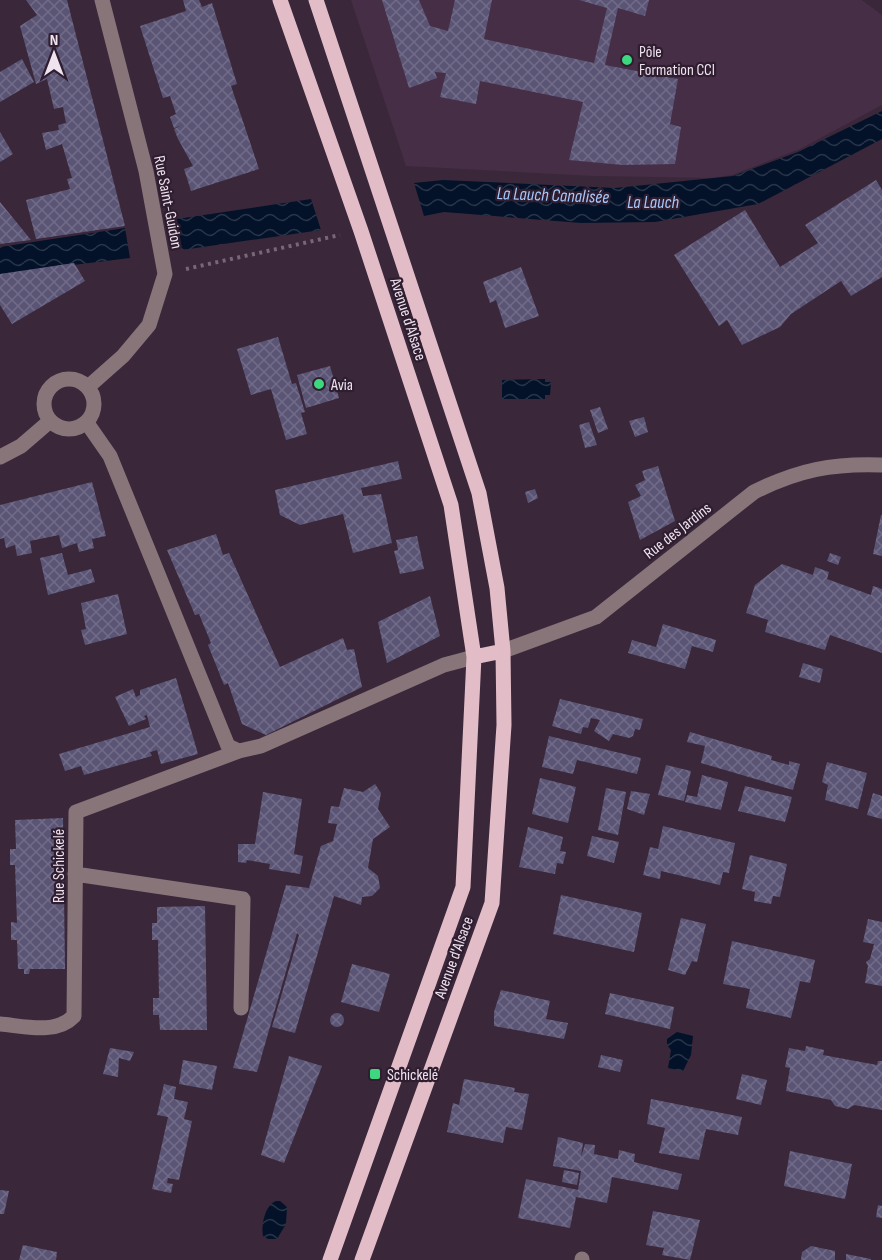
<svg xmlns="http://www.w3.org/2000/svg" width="882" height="1260" font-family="'Sofia Sans Condensed',sans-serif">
	<defs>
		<pattern id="water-waves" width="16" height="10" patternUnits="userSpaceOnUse" patternTransform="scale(1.5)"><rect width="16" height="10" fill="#031229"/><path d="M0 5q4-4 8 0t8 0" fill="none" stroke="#283448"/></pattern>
		<pattern id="building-cross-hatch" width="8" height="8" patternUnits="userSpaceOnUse" patternTransform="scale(1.5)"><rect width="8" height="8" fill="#5a5475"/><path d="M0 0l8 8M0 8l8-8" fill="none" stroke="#726c89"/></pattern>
	</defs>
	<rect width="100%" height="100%" fill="#3a273a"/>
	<path fill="#462e46" d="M351,0H862L882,15V105L800,149L732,175L711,178L593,176L406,166Z"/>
	<path fill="url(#water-waves)" d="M882,111V139L758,204L655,222L581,223L444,212L424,216L414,183L443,180L615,188L733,176L798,152Z
		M311,199L321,230L182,250L177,219Z
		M125,228L130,258L0,274V247Z
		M545,379V382H551L550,395H545V399H502V380Z
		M677,1032L693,1036L691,1055L683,1071L668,1068L671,1050L667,1045V1039Z
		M276,1201H280L287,1207L286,1224L277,1239H268L263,1236C261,1225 265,1205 276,1201Z"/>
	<path fill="url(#building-cross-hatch)" d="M26,0H67L125,226L36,239L26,200L70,189L67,179L72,178L62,144L46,150L42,133L59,130L58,125L66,123L63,107L54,109L47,79L36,84L20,26L37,15Z
		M183,0H199L202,7L212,3L237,84L231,86L259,169L191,191L184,169L193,166L178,139L174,129L180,126L174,128L170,117L176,114L170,96L163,98L140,26L186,11Z
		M382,0H419L430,26L448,31L455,0H492L484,39L594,63L607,8L579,0H649L645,16L618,8L605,65L678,79L670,124L681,127L675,164L623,165L569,160L583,102L480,81L476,104L440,97L446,73L435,72L437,78L409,88Z
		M22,59L34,82L0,102V72Z
		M0,132L13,154L0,162Z
		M876,180L882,190V277L851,296L841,281L791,314L780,327L742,345L727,320L719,326L674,255L745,210L780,267L818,243L805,225Z
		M0,202L31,240L0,244Z
		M74,263L85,281L12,324L0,305V274Z
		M521,267L539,316L505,328L496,300L490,303L483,282Z
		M278,337L292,384L296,383L305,412L301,413L307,434L286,440L271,389L251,395L237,349Z
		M330,366L339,398L306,408L297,375Z
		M600,407L608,429L598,433L590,410Z
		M644,417L648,432L635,437L629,421Z
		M589,422L597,445L585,448L579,425Z
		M398,461L402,479L361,488L363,496L381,494L392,543L353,553L343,514L300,525L280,515L275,490Z
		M658,466L675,521L640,540L628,502L641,496L635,485L645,480L642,471Z
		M92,482L106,536L92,539L94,548L79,552L77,543L62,548L59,535L30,541L32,553L17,556L15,545L6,548L4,538L0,539V505Z
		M535,489L538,498L528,503L525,492Z
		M881,515H882V556L873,554Z
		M216,534L223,555L229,553L280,667L343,638L347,650L354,649L362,687L266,735L242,724L228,683L224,685L208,645L211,643L199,614L195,615L167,550Z
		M417,536L424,569L400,574L394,551L398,550L396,540Z
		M62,553L68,575L91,569L95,582L48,595L40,558Z
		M830,553L841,557L838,565L827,561Z
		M782,564L813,575L815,567L829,572L827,579L871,595L873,586L882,589V653L830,635L825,650L765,632L768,620L746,613L755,585Z
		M118,594L127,634L85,645L81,630L86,629L81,603Z
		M430,596L440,636L387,663L378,622Z
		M663,624L716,640L713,652L692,646L685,669L628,653L632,640L656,647Z
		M803,663L823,669L820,683L799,677Z
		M176,678L198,754L161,764L157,750L150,752L152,756L84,775L81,766L65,771L59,754L150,727L147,715L144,716L146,719L129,726L115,697L133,689L136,697L140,695V690Z
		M560,699L643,719L640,730L635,729L633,736L629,738L613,734L609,741L594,731L600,720L591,718L588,728L583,727L581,734L552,726Z
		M690,732L772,756L771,760L789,765V761L800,764L793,790L701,763L705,746L687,742Z
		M549,736L641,758L637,774L577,760L573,774L542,767Z
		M827,762L867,773L858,809L825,800L828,785L822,782Z
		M666,765L691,771L684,801L658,795Z
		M702,775L728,782L721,810L685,802L687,795L697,797Z
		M540,778L576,787L568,823L532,814Z
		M375,784L381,793L378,809L390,827L373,839L368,868L378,876L380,888L372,896L362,897L361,905L334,896L295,1033L272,1027L299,935L297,933L257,1072L233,1068L286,885L309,888L321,846L333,841L337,824L328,823L331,806L339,807L344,788L363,792Z
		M745,786L792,797L785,822L738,811Z
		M606,788L626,792L618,835L598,830Z
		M631,791L650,794L644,815L627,809Z
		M263,792L302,799L294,854L303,856L300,874L269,869L270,864L247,860L246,863L238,862V844H255Z
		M873,793L882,796V819L867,815Z
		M63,818L65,969H30L29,974H24V969H18L17,940H11V922L17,923L15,865H10V849H16L15,820Z
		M663,826L735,843L729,873L723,872L720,885L661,871L660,879L643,875L650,847L658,849Z
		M528,827L563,837L560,851L566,852L563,864L557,863L555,874L519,867Z
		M592,836L619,842L614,863L587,856Z
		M750,855L787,864L780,897L773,896L771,904L754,901L755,892L742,889Z
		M561,895L642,913L634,952L553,934Z
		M205,906L207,1030H160L159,1015H153V998H159L158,940H152V923H157V907Z
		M681,918L706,924L697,962L692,961L685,975L668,970Z
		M868,919L882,922V986L865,983L868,966L866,962L870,959L874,944L863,942Z
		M732,941L815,960L810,983L800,981L791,1018L746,1008L750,989L723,984Z
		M352,964L390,974L379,1012L341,1002Z
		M501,990L550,1001L546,1019L568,1023L564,1039L494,1026V1012Z
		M610,993L674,1007L670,1029L605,1014Z
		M330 1020a7 7 0 1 1 14 0a7 7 0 1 1-14 0Z
		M806,1046L824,1050L823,1055L877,1065L878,1061H882V1110L854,1105L848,1109L835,1106L831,1100L786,1091L790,1068L785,1067L789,1048L805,1051Z
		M110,1048L134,1052L130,1061L119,1058L118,1077L103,1074Z
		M601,1055L623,1060L620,1072L598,1067Z
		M289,1056L322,1066L284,1163L261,1155Z
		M183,1060L217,1066L212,1090L179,1084Z
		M742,1074L767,1080L761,1105L736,1099Z
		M464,1079L515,1088L514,1092L529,1094L522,1130L506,1127L503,1143L447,1132L453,1103L459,1105Z
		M164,1084L176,1087L174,1099L188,1102L184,1119L192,1121L179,1180L168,1178L167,1183L173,1184L171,1193L152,1189L168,1117L157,1115Z
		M651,1099L742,1117L738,1135L706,1129L699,1160L659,1153L665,1128L647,1124Z
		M558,1137L583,1143L581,1157L585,1144L595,1145L594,1154L618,1159L619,1150L635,1154L634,1162L682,1174L678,1190L612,1177L607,1203L576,1197L570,1228L518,1218L526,1179L578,1190L581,1171L553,1166Z
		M790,1151L852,1164L845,1199L784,1186Z
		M564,1170L579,1173L577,1185L562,1182Z
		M0,1190L9,1191L4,1214H0Z
		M878,1205L882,1206V1218L876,1217Z
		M653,1211L700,1220L690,1260L662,1255L664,1248L646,1245Z
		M23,1245L57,1252L56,1260H19Z
		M811,1246L835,1251V1260H801L802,1252Z
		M846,1254L871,1259V1260H846Z"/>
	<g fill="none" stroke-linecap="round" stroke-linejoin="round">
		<path stroke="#786778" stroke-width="4" stroke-dasharray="3 4.5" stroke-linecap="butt" d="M186,269L340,235"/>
		<path stroke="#88757a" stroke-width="15" d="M44 404a25 25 0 1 1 50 0a25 25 0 1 1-50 0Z
			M88,387L123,356L149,325L165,274L146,171L102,0
			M87,423L110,456L228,746L239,751L261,746L444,665L474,657
			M0,457L21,446L50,421
			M503,651L596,617L754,492C798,470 833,463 882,465
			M75,874L243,899L241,1008
			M0,1024C24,1026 56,1035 74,1016L76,812L239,751
			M582,1260V1259"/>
		<path stroke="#e2bcc6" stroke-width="15" d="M280,0L361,231L451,505L474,657L463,887L330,1260
			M316,0L479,493L497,588L503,651L504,725L492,903L362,1260
			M474,657L503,651"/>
	</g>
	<g fill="#3cd77e" stroke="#2f1d30" stroke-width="2">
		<circle cx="627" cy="60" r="6"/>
		<circle cx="319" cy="384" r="6"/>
		<rect x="369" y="1068" width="12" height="12" rx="3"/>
	</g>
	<g text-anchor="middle" stroke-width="4.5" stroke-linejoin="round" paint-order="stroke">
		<g font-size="16" fill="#efe3ef" stroke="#2f1d30" text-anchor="start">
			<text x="639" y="57">Pôle<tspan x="639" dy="18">Formation CCI</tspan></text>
			<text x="331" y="390">Avia</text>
			<text x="387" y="1080">Schickelé</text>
		</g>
		<g font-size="16" fill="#efe3ef" stroke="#2f1d30">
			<text transform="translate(169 202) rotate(79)" y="6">Rue Saint-Guidon</text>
			<text transform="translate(409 319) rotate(72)" y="6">Avenue d'Alsace</text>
			<text transform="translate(677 530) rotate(-38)" y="6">Rue des Jardins</text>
			<text transform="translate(58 866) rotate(-90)" y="6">Rue Schickelé</text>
			<text transform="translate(453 957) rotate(-70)" y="6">Avenue d'Alsace</text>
		</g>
		<g font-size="18" font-style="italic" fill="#a5c9fd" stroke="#2f1d30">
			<text transform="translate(553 195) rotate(2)" y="6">La Lauch Canalisée</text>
			<text x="653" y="208">La Lauch</text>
		</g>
	</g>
	<g transform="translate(54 54)" stroke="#2f1d30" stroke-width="4.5" paint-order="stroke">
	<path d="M0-4.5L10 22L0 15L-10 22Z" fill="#efe3ef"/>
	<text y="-9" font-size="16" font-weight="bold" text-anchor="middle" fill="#efe3ef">N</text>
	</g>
</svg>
